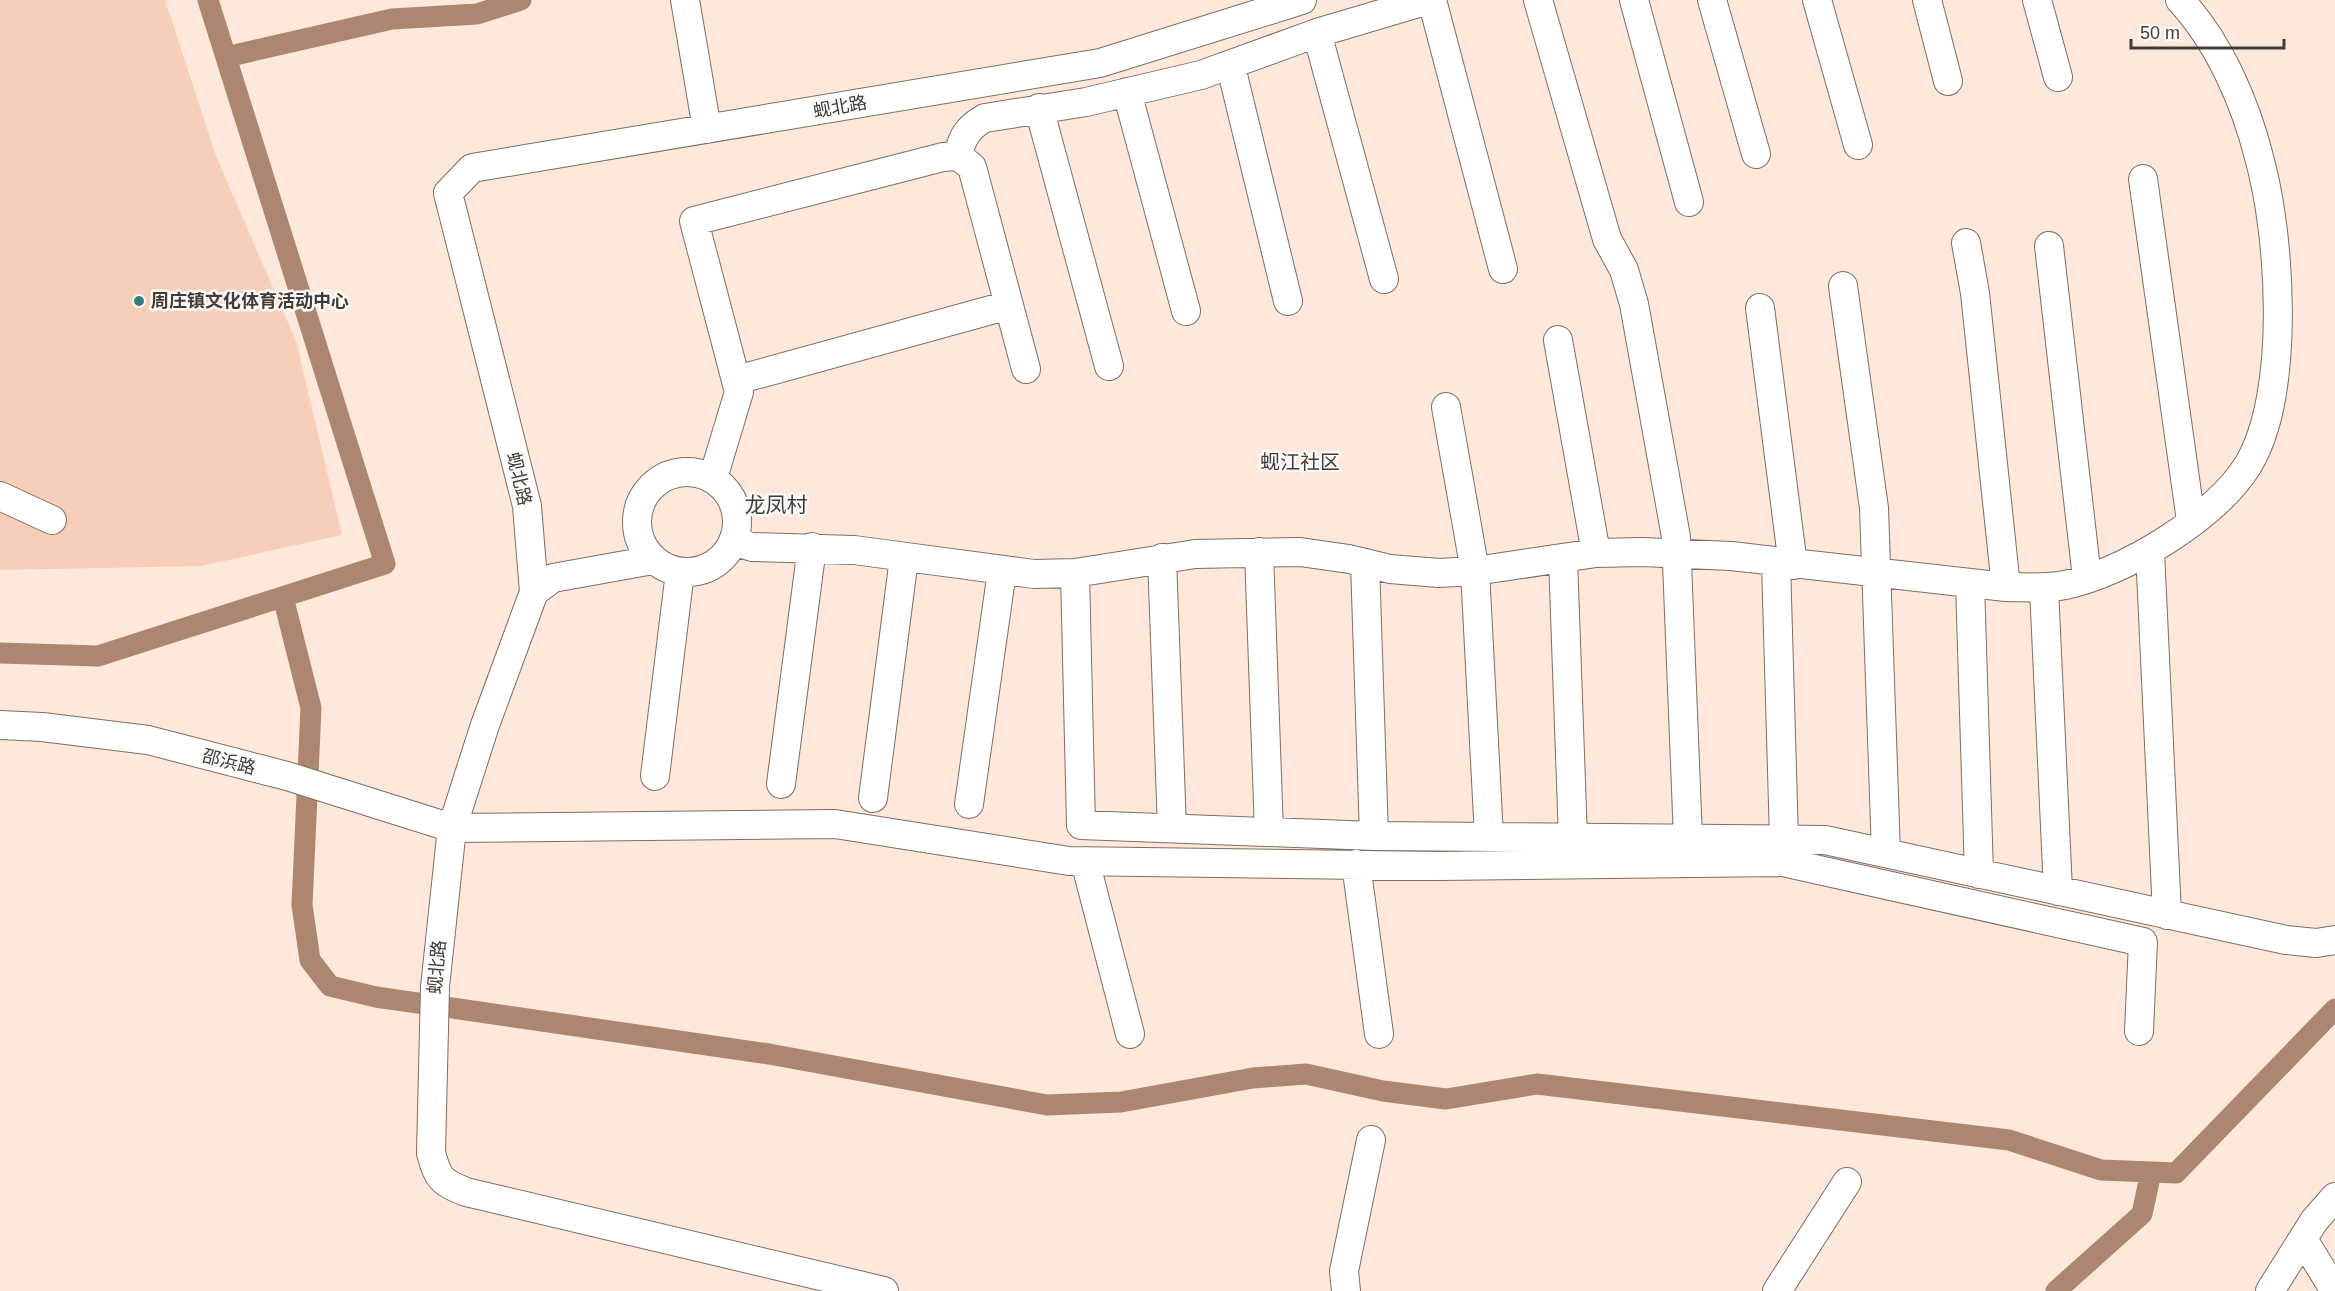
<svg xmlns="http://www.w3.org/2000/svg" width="2335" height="1291" font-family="Helvetica,'Noto Sans SC',sans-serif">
	<rect width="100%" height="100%" fill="#fde8db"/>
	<path fill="#f7ceb7" d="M0,0H165L216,156L296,341L342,535L201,566L0,570Z"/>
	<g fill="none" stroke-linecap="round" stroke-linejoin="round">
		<path stroke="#ad866f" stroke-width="21" d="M226,57L392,19L477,14L521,0
			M283,597L311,708L302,905L310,960L330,986L376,997L769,1054L1047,1105L1121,1102L1253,1078L1306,1074L1383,1091L1446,1099L1537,1084L2009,1140L2101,1170L2176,1173L2335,1009
			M0,653L98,656L385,564L208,0
			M2056,1291L2142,1214L2151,1172"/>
		<defs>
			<path id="minor" d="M685,0L707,129
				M1432,0L1503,269
				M1538,0L1607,239L1624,270L1634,304L1676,537L1688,839
				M1634,0L1689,202
				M1712,0L1756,154
				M1817,0L1858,145
				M1927,0L1948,81
				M2037,0L2058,77
				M1317,33L1384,279
				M1231,67L1288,301
				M1127,92L1186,311
				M1039,108L1109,366
				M958,156C962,137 968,127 985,118L1086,102L1201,75L1317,33L1428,0
				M2143,179L2191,521
				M1966,243L1975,293L2006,587
				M2049,246L2087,578
				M1843,286L1874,508L1886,853
				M1760,308L1793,565
				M1558,340L1596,553
				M737,380L1009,305
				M1446,407L1475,571L1489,837
				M637 522a50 50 0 1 1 100 0a50 50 0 1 1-100 0Z
				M713,478L739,392L694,221L943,157L958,156L972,167L1026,369
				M0,496L52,520
				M733,541L752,547L854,550L1034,574L1075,573L1195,554L1300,552L1349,559L1390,569L1439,573L1475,571L1596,553L1642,552L1731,556L2006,587C2025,587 2045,589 2065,585C2124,573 2216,517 2248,465C2291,394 2281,236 2259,157C2245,102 2219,42 2180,0
				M2150,551L2167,915
				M1259,552L1269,832
				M1162,558L1172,828
				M1563,558L1573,839
				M1365,563L1374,836
				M1776,563L1784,839
				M1075,573L1081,825L1374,836L1825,840L2286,940L2316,943L2335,940
				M1970,583L1979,874
				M2044,588L2058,891
				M534,592L553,578L653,560
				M0,725L42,727L148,740L287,776L452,828L835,824L1069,861L1439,866L1783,862L2143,942L2139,1031
				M655,776L680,572
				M781,784L812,547
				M873,798L904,558
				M969,804L1002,571
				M1085,861L1130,1034
				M1356,864L1379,1034
				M2303,1239L2335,1291
				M884,1291L466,1192C441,1182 438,1179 431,1153L435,987L452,828L485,725L534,592L527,506L448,193L472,168L1100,63L1302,0
				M1346,1291L1344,1271L1371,1140
				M1777,1291L1847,1182
				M2270,1291L2314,1221L2335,1197"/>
		</defs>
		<use href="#minor" stroke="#7f6d62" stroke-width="30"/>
		<use href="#minor" stroke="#fff" stroke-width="28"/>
	</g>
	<circle fill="#367e7b" stroke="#fdf9f6" stroke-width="2" cx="139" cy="301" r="6"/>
	<g text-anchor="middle" stroke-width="5" stroke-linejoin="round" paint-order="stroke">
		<g font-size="18" fill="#433b36" stroke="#fdf9f6">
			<text transform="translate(840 107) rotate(-10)" y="6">蚬北路</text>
			<text transform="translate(519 479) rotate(77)" y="6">蚬北路</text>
			<text transform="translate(229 762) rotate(14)" y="6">邵浜路</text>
			<text transform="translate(437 967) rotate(-85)" y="6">蚬北路</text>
		</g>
		<g font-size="18" font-weight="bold" fill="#433b36" stroke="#fdf9f6" text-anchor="start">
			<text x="151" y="307">周庄镇文化体育活动中心</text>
		</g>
		<g font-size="20" fill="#433b36" stroke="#fdf9f6">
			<text x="1300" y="469">蚬江社区</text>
		</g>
		<g font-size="21" fill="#433b36" stroke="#fdf9f6">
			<text x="776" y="512">龙凤村</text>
		</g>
	</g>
	<path d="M2131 39v9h153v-9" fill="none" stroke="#433b36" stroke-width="3"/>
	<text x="2140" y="39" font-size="18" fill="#433b36" stroke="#fdf9f6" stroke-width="4.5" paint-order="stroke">50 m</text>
</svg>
